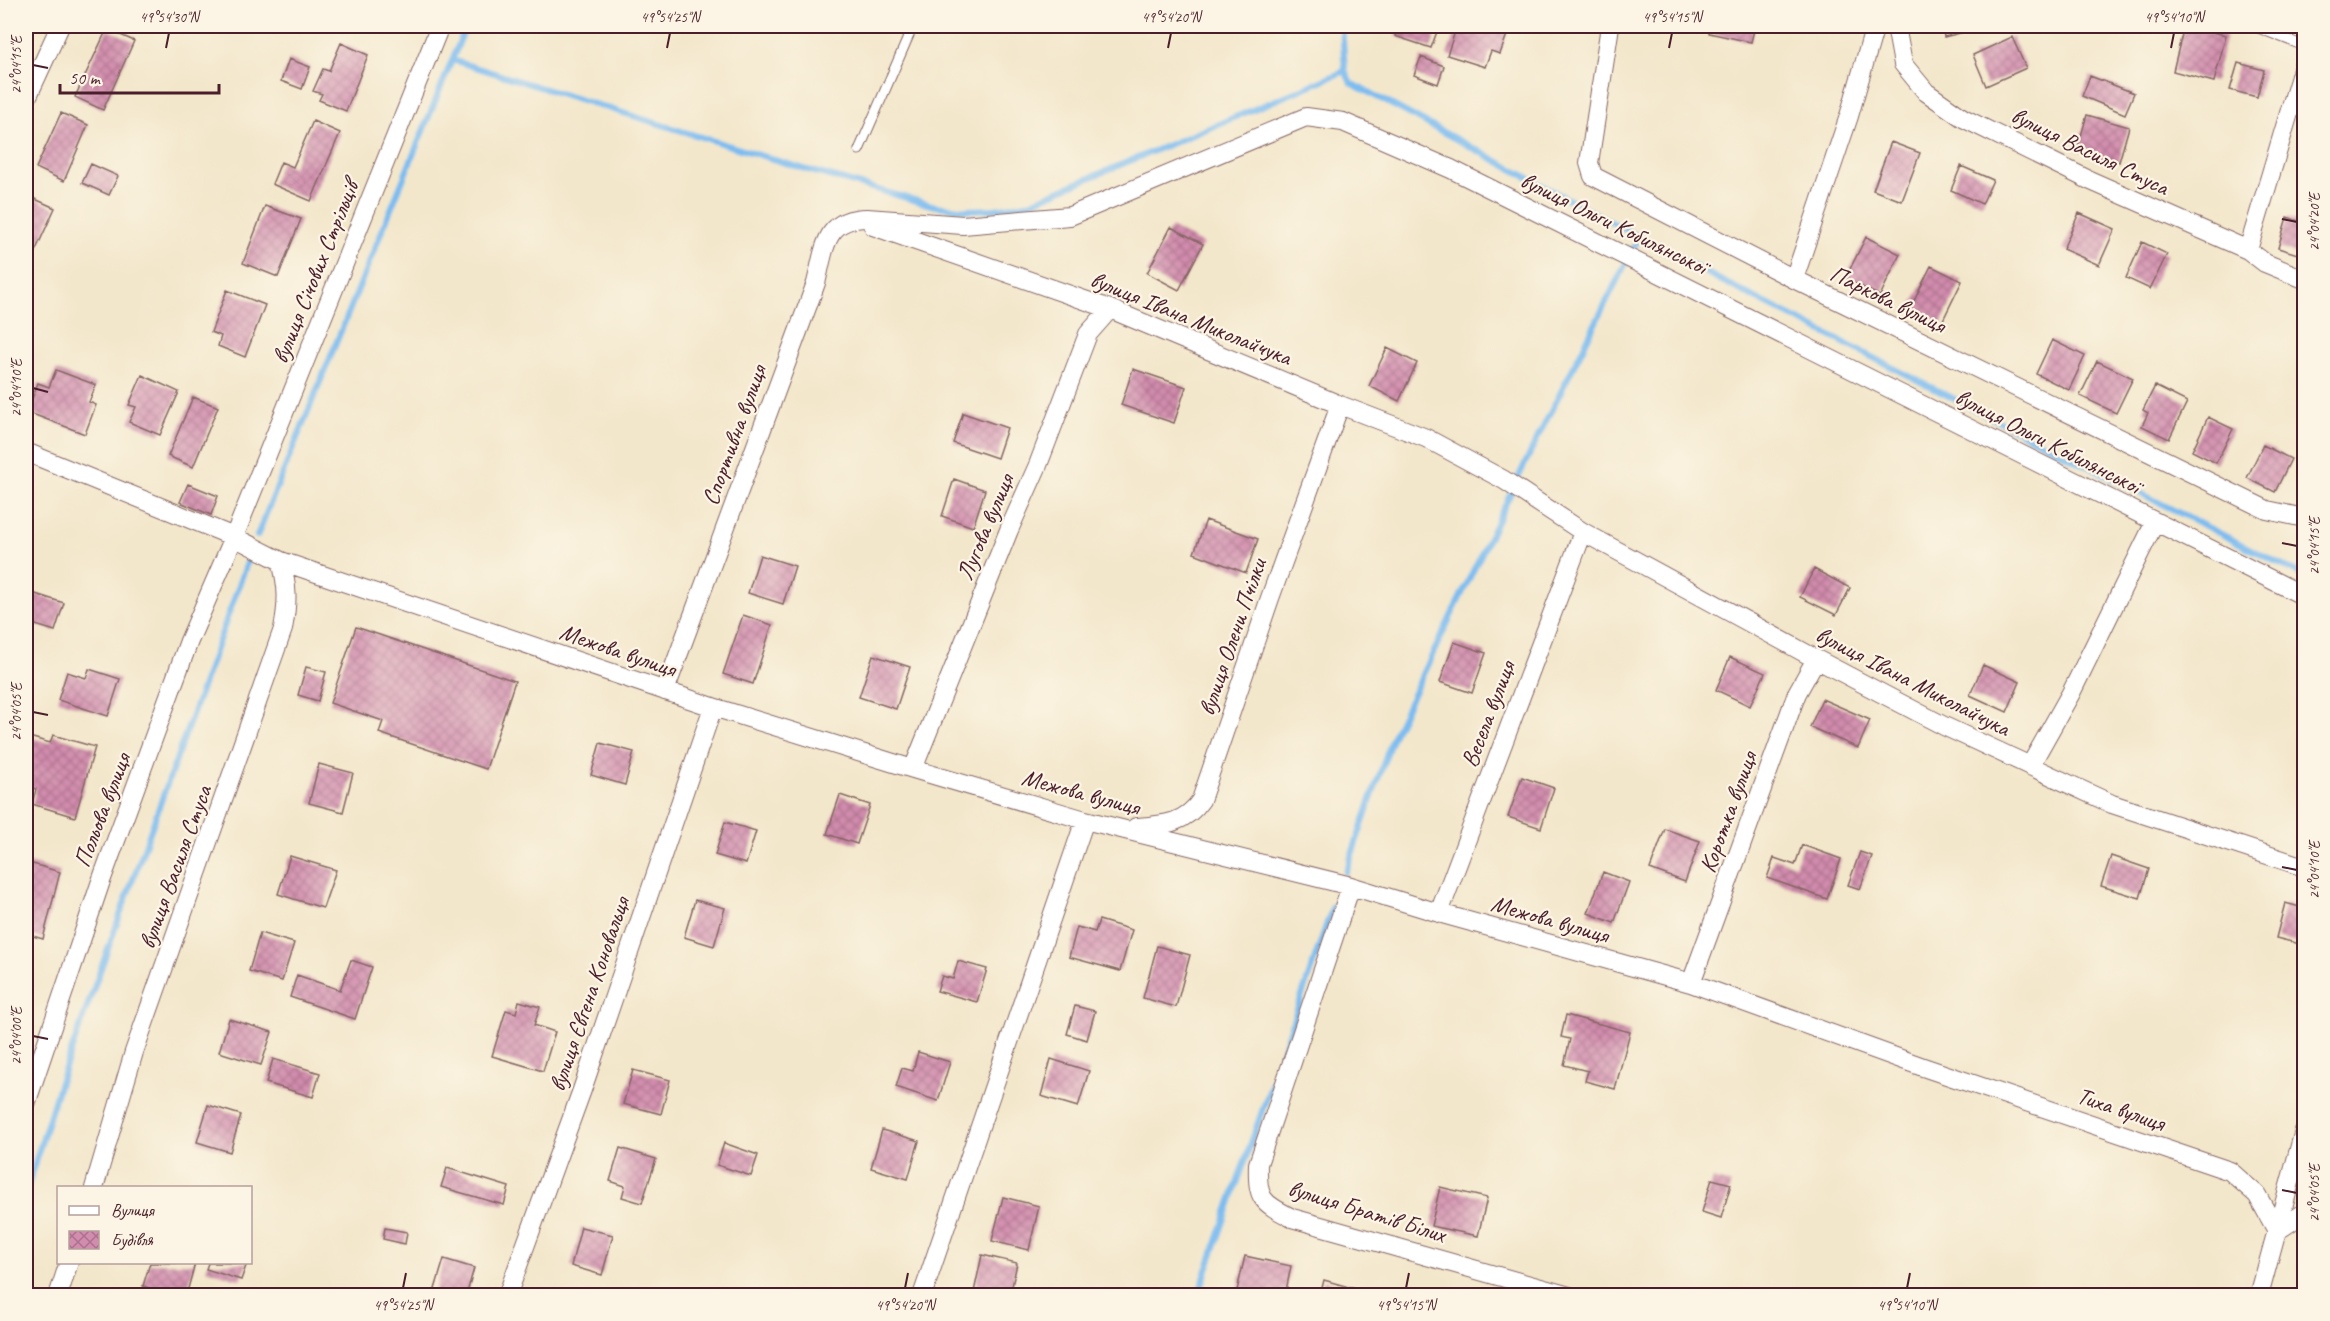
<svg xmlns="http://www.w3.org/2000/svg" width="2330" height="1321" font-family="Caveat,sans-serif">
	<defs>
		<pattern id="building-cross-hatch" width="8" height="8" patternUnits="userSpaceOnUse" patternTransform="scale(1.5)"><rect width="8" height="8" fill="#d28cad"/><path d="M0 0l8 8M0 8l8-8" fill="none" stroke="#ac728d"/></pattern>
	</defs>
	<rect width="100%" height="100%" fill="#fcf5e5"/>
	<filter id="ink" filterUnits="userSpaceOnUse"><feTurbulence type="fractalNoise" baseFrequency=".0167" numOctaves="2"/><feDisplacementMap in="SourceGraphic" scale="12" xChannelSelector="R" yChannelSelector="G"/><feConvolveMatrix kernelMatrix="1 2 1 2 8 2 1 2 1" color-interpolation-filters="sRGB"/></filter>
	<filter id="wash" filterUnits="userSpaceOnUse"><feTurbulence type="fractalNoise" baseFrequency=".008" numOctaves="4" result="noise"/><feDisplacementMap in="SourceGraphic" scale="24" xChannelSelector="R" yChannelSelector="G"/><feGaussianBlur stdDeviation="1.35" result="paint"/><feColorMatrix in="noise" values="0 0 0 0 0 0 0 0 0 0 0 0 0 0 0 0 0 1.4 0 .05"/><feComposite in="paint" operator="in"/></filter>
	<g filter="url(#wash)">
		<rect width="100%" height="100%" fill="#f3e7cb"/>
		<g fill="none" stroke-linecap="round" stroke-linejoin="round">
			<path stroke="#7cbcf0" stroke-width="6" d="M1342,26L1345,71L1351,83L1720,280L2304,576
				M452,60L808,170L935,206L967,210L995,209L1027,204L1345,71
				M257,536L466,26
				M1346,872L1392,738L1537,439L1639,237
				M26,1192L60,1082L248,560
				M1198,1296L1333,906"/>
		</g>
		<g id="blocks">
			<path fill="url(#building-cross-hatch)" d="M1398,26H1439L1431,48L1395,36Z
				M1457,26H1500L1509,29L1500,54L1491,51L1485,67L1447,55Z
				M1711,26H1755L1751,42L1709,33Z
				M1942,26H1980V28L1944,37Z
				M2184,26L2226,35L2214,82L2173,71Z
				M107,29L134,41L103,110L75,97Z
				M2012,37L2026,68L1986,86L1973,55Z
				M341,43L368,55L346,111L319,100L322,94L313,91L323,69L329,71Z
				M1421,57L1444,66L1438,84L1414,75Z
				M289,59L310,67L302,89L281,81Z
				M2238,63L2264,70L2257,97L2230,90Z
				M2090,76L2134,93L2125,114L2082,96Z
				M61,113L88,125L64,181L36,168Z
				M2087,115L2129,127L2119,162L2077,150Z
				M313,121L340,133L311,201L272,184L281,162L293,167Z
				M1891,142L1920,153L1902,201L1873,190Z
				M91,164L118,176L109,195L82,183Z
				M1961,166L1993,180L1982,204L1951,190Z
				M26,195L55,208L28,267L26,266Z
				M265,206L301,219L278,277L243,263Z
				M2079,213L2115,229L2099,265L2063,249Z
				M2287,217L2304,223V256L2278,248Z
				M1171,227L1203,244L1179,290L1147,273Z
				M1866,237L1900,254L1880,296L1845,279Z
				M2142,242L2167,254L2150,289L2126,278Z
				M1931,266L1962,281L1940,326L1909,311Z
				M227,290L265,305L245,357L218,346L221,336L211,332Z
				M2052,340L2085,356L2069,390L2036,374Z
				M1387,348L1417,363L1399,401L1369,386Z
				M2097,361L2133,378L2116,413L2080,396Z
				M1133,369L1186,387L1174,423L1121,405Z
				M56,370L96,385L89,402L96,405L85,434L27,412L38,383L49,387Z
				M142,375L179,392L160,435L129,422L136,407L129,405Z
				M2155,386L2187,402L2169,439L2142,426L2148,413L2143,410Z
				M193,397L218,407L193,467L168,456Z
				M963,413L1007,428L997,458L953,443Z
				M2208,417L2233,429L2216,463L2192,451Z
				M2263,445L2291,459L2275,492L2247,478Z
				M954,479L985,490L973,527L942,516Z
				M188,484L218,496L211,515L180,502Z
				M1206,520L1258,539L1246,573L1194,553Z
				M760,555L795,566L783,604L748,593Z
				M1814,569L1850,588L1836,615L1800,597Z
				M26,591L64,603L55,631L26,622Z
				M743,615L772,625L753,684L723,674Z
				M356,627L515,681L486,769L379,733L383,721L330,703Z
				M1454,642L1486,653L1472,693L1440,682Z
				M873,655L910,667L896,709L859,697Z
				M1730,657L1765,673L1750,706L1716,690Z
				M1983,665L2020,682L2007,712L1970,695Z
				M306,667L326,672L318,701L298,695Z
				M89,669L120,679L108,716L58,700L67,672L86,678Z
				M1822,699L1870,720L1858,748L1810,727Z
				M53,735L95,747L75,817L32,804L36,789L26,786V736L50,743Z
				M600,743L634,752L625,785L591,775Z
				M319,764L353,773L343,812L309,803Z
				M1522,777L1554,788L1541,828L1508,817Z
				M840,795L870,805L857,844L827,834Z
				M725,822L756,831L746,864L715,855Z
				M1665,829L1700,841L1685,882L1650,869Z
				M1802,845L1841,859L1827,899L1767,878L1774,858L1795,865Z
				M1860,852L1872,856L1860,889L1848,885Z
				M290,856L336,870L323,908L278,894Z
				M2111,856L2149,869L2140,898L2101,886Z
				M26,862L60,872L43,939L26,934Z
				M1603,872L1629,882L1614,923L1588,913Z
				M695,900L725,908L714,946L684,937Z
				M2285,903L2304,908V945L2276,938Z
				M1099,920L1132,930L1120,971L1069,957L1077,927L1095,932Z
				M260,933L294,943L282,981L249,971Z
				M1157,946L1190,955L1176,1007L1143,998Z
				M351,960L372,967L355,1019L290,997L297,975L340,990Z
				M958,961L987,969L977,1002L937,991L942,976L953,979Z
				M519,1001L540,1007L534,1025L555,1032L543,1071L492,1056L506,1010L516,1013Z
				M1075,1006L1095,1011L1087,1040L1067,1034Z
				M1566,1015L1630,1032L1615,1089L1585,1081L1588,1071L1564,1065L1570,1039L1561,1037Z
				M229,1019L272,1032L261,1065L219,1052Z
				M918,1052L950,1062L938,1101L896,1087L902,1068L913,1071Z
				M273,1059L320,1073L313,1097L266,1083Z
				M1051,1059L1089,1071L1078,1107L1041,1096Z
				M633,1070L670,1080L661,1114L623,1104Z
				M208,1105L241,1115L230,1152L197,1142Z
				M882,1130L919,1141L908,1179L871,1168Z
				M724,1143L758,1155L751,1176L717,1165Z
				M620,1148L656,1159L642,1203L622,1197L625,1186L610,1181Z
				M447,1168L509,1187L504,1205L441,1187Z
				M1712,1179L1731,1184L1721,1218L1702,1212Z
				M1440,1187L1487,1198L1478,1236L1431,1226Z
				M1003,1197L1039,1206L1029,1250L992,1241Z
				M581,1227L613,1235L602,1275L571,1266Z
				M385,1228L407,1232L405,1244L383,1239Z
				M982,1255L1017,1263L1010,1296H988L974,1292Z
				M1245,1256L1291,1266L1285,1296L1236,1295Z
				M444,1259L474,1268L466,1296H433Z
				M150,1263H195L186,1296H175L143,1286Z
				M208,1263H247L241,1280L206,1269Z
				M1324,1280L1363,1291L1362,1296H1320Z"/>
		</g>
	</g>
	<g filter="url(#ink)">
		<use href="#blocks" fill-opacity="0" stroke="#856563" stroke-width="1.5"/>
		<g fill="none" stroke-linecap="round" stroke-linejoin="round">
			<defs>
				<path id="lane" d="M2253,26L2304,46
					M859,150L913,26"/>
				<path id="street" d="M1610,26L1589,163L1593,176L1794,279L2267,510L2304,518
					M1896,26L1903,64L1926,92L1963,118L2089,180L2248,250L2265,263L2304,279
					M26,100L60,26
					M873,226L1110,309L1340,405L1426,438L1504,480L1583,532L1816,659L1944,726L2112,804L2304,867
					M2248,250L2304,63
					M1794,279L1849,116L1875,26
					M26,452L234,537L281,561L713,707L913,769L1085,820L1351,886L1439,913L1691,983L1923,1067L2230,1171L2257,1195L2277,1231
					M665,691L816,283C825,249 824,218 867,218L963,225L1070,216L1306,117L1343,122L1451,169L2304,596
					M2030,766L2071,693L2155,522
					M913,769L1009,530L1038,465L1088,334L1110,309
					M1136,827C1164,825 1185,824 1201,800L1270,598L1340,405
					M1351,886L1258,1164C1257,1199 1261,1202 1292,1218L1569,1296
					M1439,913L1583,532
					M1691,983L1797,693L1816,659
					M26,1104L100,884L189,641L234,537L440,26
					M94,1188L134,1052L283,629C288,602 288,587 281,561
					M2277,1231L2304,1213
					M58,1296L69,1262
					M507,1296L582,1090L713,707
					M922,1296L1085,820
					M2259,1296L2304,1131"/>
			</defs>
			<use href="#lane" stroke="#856563" stroke-width="11"/>
			<use href="#street" stroke="#856563" stroke-width="20"/>
			<use href="#lane" stroke="#fff" stroke-width="9"/>
			<use href="#street" stroke="#fff" stroke-width="18"/>
		</g>
	</g>
	<path fill="none" stroke="#4a1f2b" stroke-width="2" d="M166,48L169,33M667,48L670,33M1168,48L1171,33M1669,48L1672,33M2171,48L2174,33M33,65L48,68M2282,219L2297,222M33,388L48,392M2282,543L2297,546M33,712L48,715M2282,867L2297,870M33,1036L48,1039M2282,1190L2297,1193M403,1288L406,1273M905,1288L908,1273M1406,1288L1409,1273M1907,1288L1910,1273"/>
	<g text-anchor="middle" stroke-width="4.5" stroke-linejoin="round" paint-order="stroke">
		<g font-size="24" fill="#4a1f2b" stroke="#fcf5e5">
			<text transform="translate(2090 151) rotate(26)" y="8">вулиця Василя Стуса</text>
			<text transform="translate(1614 223) rotate(26)" y="8">вулиця Ольги Кобилянської</text>
			<text transform="translate(315 272) rotate(-68)" y="8">вулиця Січових Стрільців</text>
			<text transform="translate(1888 299) rotate(26)" y="8">Паркова вулиця</text>
			<text transform="translate(1191 318) rotate(22)" y="8">вулиця Івана Миколайчука</text>
			<text transform="translate(734 435) rotate(-70)" y="8">Спортивна вулиця</text>
			<text transform="translate(2048 441) rotate(27)" y="8">вулиця Ольги Кобилянської</text>
			<text transform="translate(985 527) rotate(-67)" y="8">Лугова вулиця</text>
			<text transform="translate(1232 637) rotate(-71)" y="8">вулиця Олени Пчілки</text>
			<text transform="translate(618 650) rotate(19)" y="8">Межова вулиця</text>
			<text transform="translate(1913 681) rotate(27)" y="8">вулиця Івана Миколайчука</text>
			<text transform="translate(1488 714) rotate(-69)" y="8">Весела вулиця</text>
			<text transform="translate(1081 792) rotate(15)" y="8">Межова вулиця</text>
			<text transform="translate(102 810) rotate(-69)" y="8">Польова вулиця</text>
			<text transform="translate(1728 812) rotate(-70)" y="8">Коротка вулиця</text>
			<text transform="translate(175 867) rotate(-70)" y="8">вулиця Василя Стуса</text>
			<text transform="translate(1550 919) rotate(16)" y="8">Межова вулиця</text>
			<text transform="translate(589 994) rotate(-71)" y="8">вулиця Євгена Коновальця</text>
			<text transform="translate(2121 1109) rotate(19)" y="8">Тиха вулиця</text>
			<text transform="translate(1367 1211) rotate(17)" y="8">вулиця Братів Білих</text>
		</g>
	</g>
	<rect width="2330" height="1321" fill="none" stroke="#fcf5e5" stroke-width="66"/>
	<rect x="57" y="1186" width="195" height="78" fill="#fcf5e5" stroke="#b59f9b" stroke-width="1.5"/>
	<rect x="69" y="1206" width="30" height="9" fill="#ffffff" stroke="#b59f9b" stroke-width="1.5"/>
	<text x="111" y="1216" font-size="18" fill="#4a1f2b">Вулиця</text>
	<rect x="69" y="1231" width="30" height="18" fill="url(#building-cross-hatch)" stroke="#b59f9b" stroke-width="1.5"/>
	<text x="111" y="1246" font-size="18" fill="#4a1f2b">Будівля</text>
	<path d="M60 84v9h159v-9" fill="none" stroke="#4a1f2b" stroke-width="3"/>
	<text x="69" y="84" font-size="18" fill="#4a1f2b" stroke="#fcf5e5" stroke-width="4.5" paint-order="stroke">50 m</text>
	<rect x="33" y="33" width="2264" height="1255" fill="none" stroke="#4a1f2b" stroke-width="2"/>
	<g font-size="15" text-anchor="middle" fill="#4a1f2b">
		<text x="169" y="22">49°54'30"N</text>
		<text x="670" y="22">49°54'25"N</text>
		<text x="1171" y="22">49°54'20"N</text>
		<text x="1672" y="22">49°54'15"N</text>
		<text x="2174" y="22">49°54'10"N</text>
		<text transform="translate(16 65) rotate(-90)" y="5">24°04'15"E</text>
		<text transform="translate(2314 222) rotate(-90)" y="5">24°04'20"E</text>
		<text transform="translate(16 388) rotate(-90)" y="5">24°04'10"E</text>
		<text transform="translate(2314 546) rotate(-90)" y="5">24°04'15"E</text>
		<text transform="translate(16 712) rotate(-90)" y="5">24°04'05"E</text>
		<text transform="translate(2314 870) rotate(-90)" y="5">24°04'10"E</text>
		<text transform="translate(16 1036) rotate(-90)" y="5">24°04'00"E</text>
		<text transform="translate(2314 1193) rotate(-90)" y="5">24°04'05"E</text>
		<text x="403" y="1310">49°54'25"N</text>
		<text x="905" y="1310">49°54'20"N</text>
		<text x="1406" y="1310">49°54'15"N</text>
		<text x="1907" y="1310">49°54'10"N</text>
	</g>
</svg>
